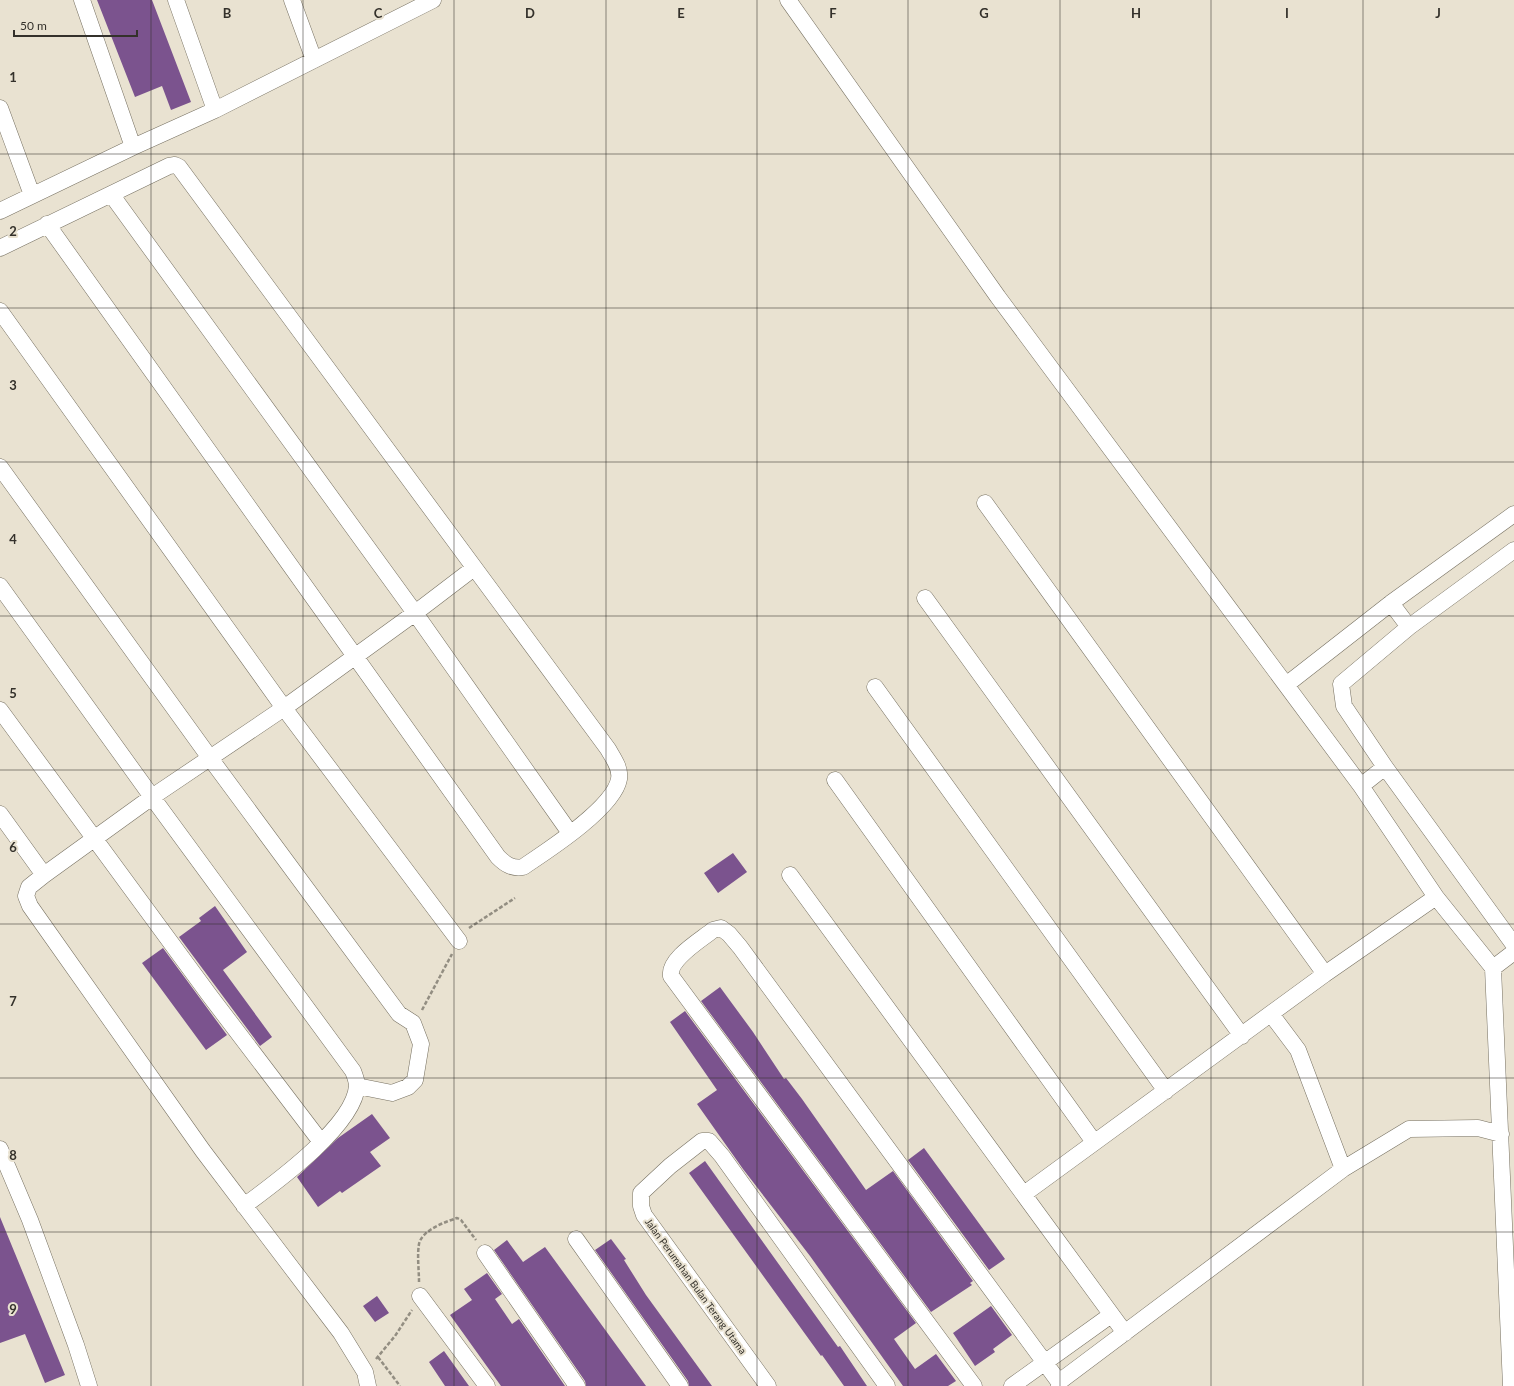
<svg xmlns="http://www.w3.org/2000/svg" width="1514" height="1386" font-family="Lato,sans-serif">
	<rect width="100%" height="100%" fill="#e9e2d1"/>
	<path fill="#7b538e" d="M97,0H152L191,102L171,110L162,86L135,97Z
		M733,853L747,872L718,893L704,873Z
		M215,906L247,952L223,970L272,1037L260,1046L179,937L201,921L199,918Z
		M163,948L227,1035L206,1050L142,963Z
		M720,987L753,1032L784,1079L786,1078L802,1099L866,1190L893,1171L973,1281L970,1283L972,1285L931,1312L701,1001Z
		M685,1011L916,1323L894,1339L915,1369L936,1354L956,1381L948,1386H903L810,1256L743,1169L697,1104L717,1090L670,1022Z
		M372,1114L390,1138L370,1152L381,1166L342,1193L340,1191L318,1207L297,1177L338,1138Z
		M924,1148L1005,1259L989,1270L908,1160Z
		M705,1161L838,1347L840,1346L867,1386H844L822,1355L821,1356L689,1173Z
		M0,1217L65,1375L45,1383L25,1334L0,1343Z
		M611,1239L626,1259L624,1260L646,1295L712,1386H689L688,1381L595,1250Z
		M507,1240L523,1262L545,1247L646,1386H586L585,1381L494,1250Z
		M487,1273L502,1294L495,1299L512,1324L519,1319L565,1386H501L458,1326L450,1315L472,1300L464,1289Z
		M377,1296L389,1313L375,1322L363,1306Z
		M991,1306L1012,1335L993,1349L995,1352L975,1366L953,1333Z
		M444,1351L469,1386H445L429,1362Z"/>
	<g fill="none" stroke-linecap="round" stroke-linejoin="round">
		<defs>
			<path id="street" d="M82,0L133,147
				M176,0L215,110
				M292,0L314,60
				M788,0L998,297L1361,786L1436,897L1493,968L1511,1386
				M0,108L32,195
				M111,194L415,613L570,833
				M0,211L133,147L215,110L433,0
				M0,248L169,166L175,165L179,167L608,749C613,758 621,768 619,779C614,808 547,851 523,867C512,869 505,864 498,857L47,224
				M0,311L284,708L459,941
				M0,467L210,758L399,1014L413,1023L421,1044L415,1080L408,1087L392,1093L357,1086
				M985,503L1325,974
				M1514,550L1409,627L1341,684L1344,706L1385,767L1514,945
				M0,586L152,797L353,1071C355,1076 357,1081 357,1086C354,1126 275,1183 244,1206
				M925,598L1242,1036
				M1391,603L1409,627
				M1286,685L1391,603L1514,514
				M875,687L1166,1091
				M0,710L210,996L321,1142
				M835,780L1094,1142
				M1361,786L1385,767
				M0,814L44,875
				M790,875L1125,1333
				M1493,968L1514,952
				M1271,1014L1298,1050L1343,1169
				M0,1149L30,1220L76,1345L89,1386
				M1024,1194L1325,974L1436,897
				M576,1239L680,1386
				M485,1253L577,1386
				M420,1296L487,1386
				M1059,1382L1343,1169L1409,1129L1478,1128L1501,1134
				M368,1386L365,1372L341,1333L203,1151L30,906L26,896L29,887L44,875L152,797L284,708L415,613L474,568
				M768,1386L644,1215L641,1206V1193L670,1166L702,1141H709L722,1156L887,1386
				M974,1386L671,976C668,959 701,940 713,930L721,928L729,934L740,947L1059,1382V1386
				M1012,1386L1111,1315"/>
		</defs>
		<use href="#street" stroke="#777162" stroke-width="17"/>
		<path stroke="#938e82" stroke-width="2.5" stroke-dasharray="4 2" stroke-linecap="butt" d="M469,928L515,898
			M422,1010L452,954
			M419,1282C419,1270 417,1256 419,1244C422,1230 445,1222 457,1218L461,1220L476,1240
			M378,1357L400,1386
			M376,1359L395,1336L412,1310"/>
		<use href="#street" stroke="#fff" stroke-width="16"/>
	</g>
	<path fill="none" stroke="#34312b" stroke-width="1" stroke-opacity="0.55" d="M151,0V1386M303,0V1386M454,0V1386M606,0V1386M757,0V1386M908,0V1386M1060,0V1386M1211,0V1386M1363,0V1386M0,154H1514M0,308H1514M0,462H1514M0,616H1514M0,770H1514M0,924H1514M0,1078H1514M0,1232H1514"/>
	<g text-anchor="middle" stroke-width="4" stroke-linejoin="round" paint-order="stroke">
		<g font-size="10" fill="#34312b" stroke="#e9e2d1">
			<text transform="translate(696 1286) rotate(54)" y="4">Jalan Perumahan Bulan Terang Utama</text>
		</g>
	</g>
	<g font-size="13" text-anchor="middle" font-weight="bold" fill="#34312b" stroke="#e9e2d1" stroke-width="4" stroke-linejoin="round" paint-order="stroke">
		<text x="227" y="18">B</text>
		<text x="378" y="18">C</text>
		<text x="530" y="18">D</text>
		<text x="681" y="18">E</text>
		<text x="833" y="18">F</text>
		<text x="984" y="18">G</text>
		<text x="1136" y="18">H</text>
		<text x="1287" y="18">I</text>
		<text x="1438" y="18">J</text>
		<text x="13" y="82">1</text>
		<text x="13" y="236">2</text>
		<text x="13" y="390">3</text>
		<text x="13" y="544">4</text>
		<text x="13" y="698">5</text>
		<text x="13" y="852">6</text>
		<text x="13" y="1006">7</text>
		<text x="13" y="1160">8</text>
		<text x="13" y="1314">9</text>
	</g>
	<path d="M14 30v6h123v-6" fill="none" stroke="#34312b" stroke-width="2"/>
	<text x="20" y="30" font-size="12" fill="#34312b" stroke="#e9e2d1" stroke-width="3" paint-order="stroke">50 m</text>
</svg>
